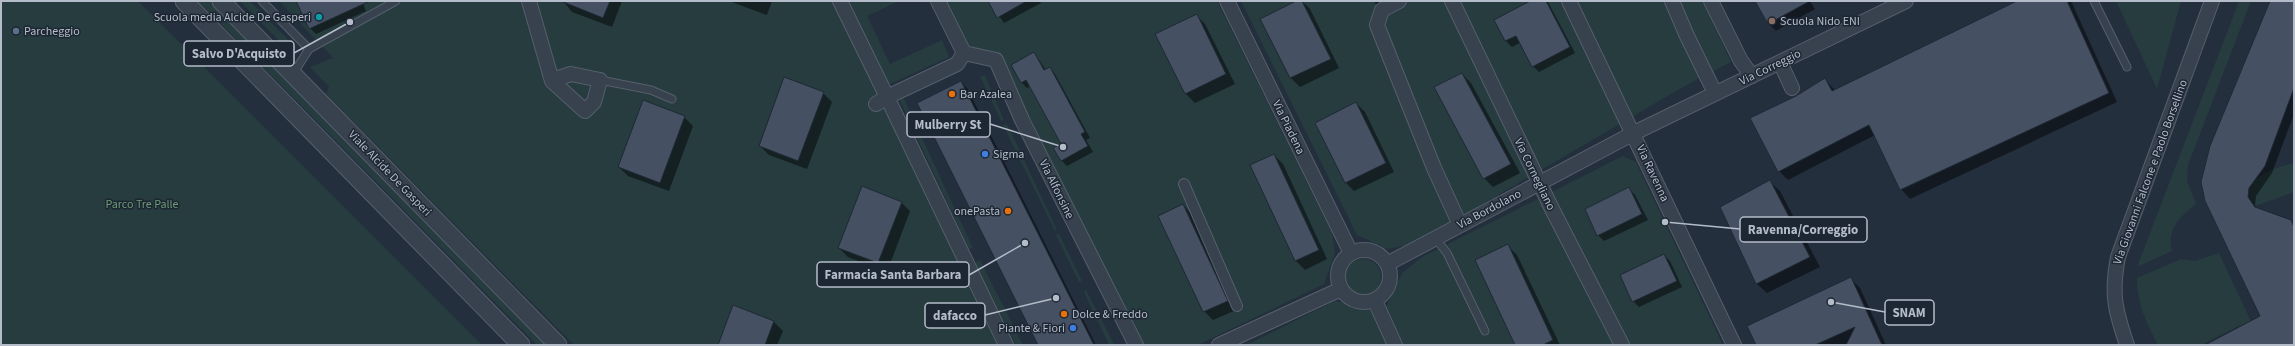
<svg xmlns="http://www.w3.org/2000/svg" width="2295" height="346" font-family="'Source Sans 3',sans-serif">
	<rect width="100%" height="100%" fill="#242f3e"/>
	<path fill="#263c3f" d="M1,1H138L482,345H1Z
		M198,1H210L552,345H537Z
		M240,1H250L296,48L292,54Z
		M279,1H836L997,345H574L326,94L329,87L310,67L333,58Z
		M843,1H899L867,16L890,64L942,40L949,57L886,86Z
		M945,1H1217L1332,233L1335,253L1324,284L1198,345H1143L999,59L970,53Z
		M1241,1H1703L1731,62L1683,87L1416,243L1388,249L1357,235Z
		M2116,1H2181L2157,89Z
		M2239,1H2251L2188,165L2187,181L2196,204C2181,216 2166,229 2172,251L2137,267Z
		M980,76H985L1004,120L1001,121Z
		M903,97L973,248L969,249L899,99Z
		M1007,124L1057,230L1055,231L1003,125Z
		M1623,156L1636,162L1723,345H1246L1335,301L1385,309L1402,273L1422,257Z
		M2294,163V192L2255,206C2253,203 2250,199 2249,196C2246,176 2280,166 2294,163Z
		M1059,234L1082,281L1079,282L1056,235Z
		M2219,253L2262,345H2250L2240,325L2201,345H2158C2146,322 2137,304 2137,278L2181,259L2195,261Z
		M1345 277a18 18 0 1 1 36 0a18 18 0 1 1-36 0Z
		M980,260L1023,345H1016L975,263Z
		M1086,290L1114,344L1109,345L1084,292Z"/>
	<path fill="#0007" d="M297,1H362L366,11L316,34L310,28Z
		M563,1H622L612,27L572,12Z
		M729,1H772L767,15Z
		M989,1H1040L1041,3L1004,23Z
		M1299,1H1302L1310,9L1339,68L1300,87L1291,78L1262,19Z
		M1373,1H1398L1381,9Z
		M1532,1L1548,2L1575,53L1539,72L1533,66L1521,42L1512,47L1506,41L1495,20Z
		M1756,1H1810L1815,9L1776,31L1769,24Z
		M2019,1H2071L2117,102L1910,199L1901,189L1875,135L1788,180L1779,171L1825,80L1835,90Z
		M2271,1H2294V114L2272,173L2256,196L2255,205L2257,209L2290,220L2294,224V345H2207L2261,316L2202,182Z
		M1196,15L1205,24L1235,84L1195,103L1186,94L1157,34Z
		M1034,53L1046,70L1050,68L1055,74L1090,138L1086,140L1093,152L1067,166L1061,160L1062,144L1031,86L1027,88L1021,82Z
		M1462,74L1471,83L1520,173L1493,187L1484,178Z
		M961,82L967,88L1096,345H1039Z
		M823,93L832,102L807,169L769,155L760,146Z
		M1356,103L1365,112L1394,172L1354,191L1345,182Z
		M684,117L693,126L669,191L628,176L619,167Z
		M1274,155L1283,164L1327,259L1305,270L1296,261Z
		M1770,182L1780,191L1820,267L1767,293L1757,284Z
		M1629,189L1635,195L1648,220L1604,241L1598,235Z
		M901,202L910,211L887,272L848,257L839,248Z
		M1183,205L1192,214L1236,310L1213,320L1204,311Z
		M1508,246L1517,255L1560,345H1517Z
		M1664,255L1670,261L1682,287L1639,307L1633,301Z
		M1851,279L1860,288L1886,345H1757Z
		M774,322L783,331L777,345H719Z"/>
	<path fill="#455162" stroke="#1f2835" d="M296,1H370L309,29Z
		M561,1H610L603,18Z
		M988,1H1027L997,18Z
		M1296,1H1302L1331,59L1290,78L1260,19Z
		M1530,1H1546L1570,47L1532,67L1516,36L1505,41L1494,20Z
		M1755,1H1810L1768,24Z
		M2017,1H2067L2109,93L1900,190L1869,125L1778,172L1750,118L1796,96L1825,78L1832,91Z
		M2270,1H2294V88L2265,166L2249,188L2248,197L2255,207L2291,220L2294,227V345H2205L2260,316L2205,201L2201,182L2210,146Z
		M1197,14L1226,74L1185,94L1155,34Z
		M1034,52L1044,70L1050,67L1085,132L1081,134L1088,146L1061,161L1053,148L1061,144L1026,80L1021,83L1011,65Z
		M1462,73L1511,164L1483,179L1434,87Z
		M784,77L824,92L798,161L759,146Z
		M961,81L1005,168L1094,345H1038L917,103Z
		M643,100L685,116L660,183L618,167Z
		M1356,102L1386,163L1345,183L1315,123Z
		M1274,154L1319,250L1295,261L1250,165Z
		M1770,180L1810,257L1756,284L1720,207Z
		M862,186L902,202L878,263L838,248Z
		M1629,187L1642,214L1597,236L1585,209Z
		M1183,204L1228,301L1203,312L1158,216Z
		M1508,244L1553,340L1543,345H1515L1475,260Z
		M1664,254L1677,281L1632,302L1620,275Z
		M1851,277L1882,345H1846L1855,327L1815,345H1756L1747,326Z
		M733,305L774,321L765,345H718Z"/>
	<g fill="none" stroke-linecap="round" stroke-linejoin="round">
		<defs>
			<path id="service" d="M262,1L309,49L293,74
				M2094,1L2127,67
				M309,49L396,1
				M600,80L651,90L672,99
				M1435,238L1447,253L1485,331"/>
			<path id="pedestrian" d="M1184,184L1237,306"/>
			<path id="minor" d="M529,1L552,81L585,111L594,102L600,80L571,74L552,80
				M840,1L887,97L876,104
				M938,1L964,53
				M1227,1L1351,253
				M1399,1L1382,10L1377,25L1434,168L1460,225
				M1452,1L1551,207L1622,345
				M1569,1L1734,345
				M1672,1L1687,36L1715,93
				M1711,1L1741,61L1752,76
				M964,53L957,64L887,97L1006,345
				M964,53L996,60L1022,120L1136,345
				M1780,62L1792,88
				M1338 276a26 26 0 1 1 52 0a26 26 0 1 1-52 0Z
				M1387,264L1634,133L1906,1
				M1375,301L1395,345
				M1219,345L1341,289
				M2127,345C2115,310 2111,294 2118,257L2212,1"/>
			<path id="tertiary" d="M184,1L521,345
				M221,1L558,345"/>
		</defs>
		<use href="#service" stroke="#565f6c" stroke-width="9"/>
		<use href="#pedestrian" stroke="#565f6c" stroke-width="12"/>
		<use href="#minor" stroke="#565f6c" stroke-width="16"/>
		<use href="#tertiary" stroke="#565f6c" stroke-width="19"/>
		<use href="#service" stroke="#38414e" stroke-width="7"/>
		<use href="#pedestrian" stroke="#38414e" stroke-width="10"/>
		<use href="#minor" stroke="#38414e" stroke-width="14"/>
		<use href="#tertiary" stroke="#38414e" stroke-width="17"/>
	</g>
	<circle fill="#0f9aa8" stroke="#1d2633" stroke-width="1.5" cx="319" cy="17" r="4"/>
	<circle fill="#8d6e63" stroke="#1d2633" stroke-width="1.5" cx="1772" cy="21" r="4"/>
	<circle fill="#5c6f8a" stroke="#1d2633" stroke-width="1.5" cx="16" cy="31" r="4"/>
	<g fill="#e8710a" stroke="#1d2633" stroke-width="1.5">
		<circle cx="952" cy="94" r="4"/>
		<circle cx="1008" cy="211" r="4"/>
		<circle cx="1064" cy="314" r="4"/>
	</g>
	<g fill="#3f7fe0" stroke="#1d2633" stroke-width="1.5">
		<circle cx="985" cy="154" r="4"/>
		<circle cx="1073" cy="328" r="4"/>
	</g>
	<g text-anchor="middle" stroke-width="3" stroke-linejoin="round" paint-order="stroke">
		<g font-size="12" fill="#b4bcc9" stroke="#1d2633" text-anchor="start">
			<text x="311" y="21" text-anchor="end">Scuola media Alcide De Gasperi</text>
			<text x="1780" y="25">Scuola Nido ENI</text>
			<text x="24" y="35">Parcheggio</text>
			<text x="960" y="98">Bar Azalea</text>
			<text x="993" y="158">Sigma</text>
			<text x="1000" y="215" text-anchor="end">onePasta</text>
			<text x="1072" y="318">Dolce &amp; Freddo</text>
			<text x="1065" y="332" text-anchor="end">Piante &amp; Fiori</text>
		</g>
		<g font-size="12" fill="#b4bcc9" stroke="#1d2633">
			<text transform="translate(1770 67) rotate(-26)" y="4">Via Correggio</text>
			<text transform="translate(1289 127) rotate(64)" y="4">Via Piadena</text>
			<text transform="translate(2150 172) rotate(-70)" y="4">Via Giovanni Falcone e Paolo Borsellino</text>
			<text transform="translate(390 173) rotate(46)" y="4">Viale Alcide De Gasperi</text>
			<text transform="translate(1653 173) rotate(65)" y="4">Via Ravenna</text>
			<text transform="translate(1535 174) rotate(64)" y="4">Via Cornegliano</text>
			<text transform="translate(1057 189) rotate(64)" y="4">Via Alfonsine</text>
			<text transform="translate(1489 209) rotate(-28)" y="4">Via Bordolano</text>
		</g>
		<g font-size="12" fill="#6b9a76" stroke="#1d2633">
			<text x="142" y="208">Parco Tre Palle</text>
		</g>
	</g>
	<path fill="none" stroke="#b4bcc9" stroke-width="1.5" d="M350 22L294 53M1063 147L990 124M1665 222L1740 229M1025 243L969 275M1831 302L1885 312M1056 298L985 315"/>
	<g fill="#b4bcc9" stroke="#1d2633" stroke-width="1.5">
		<circle cx="350" cy="22" r="4"/>
		<circle cx="1063" cy="147" r="4"/>
		<circle cx="1665" cy="222" r="4"/>
		<circle cx="1025" cy="243" r="4"/>
		<circle cx="1831" cy="302" r="4"/>
		<circle cx="1056" cy="298" r="4"/>
	</g>
	<g fill="#1d2633" stroke="#b4bcc9" stroke-width="1.5">
		<rect x="184" y="41" width="110" height="25" rx="4"/>
		<rect x="907" y="112" width="83" height="25" rx="4"/>
		<rect x="1740" y="217" width="127" height="25" rx="4"/>
		<rect x="817" y="262" width="152" height="25" rx="4"/>
		<rect x="1885" y="300" width="49" height="25" rx="4"/>
		<rect x="925" y="303" width="60" height="25" rx="4"/>
	</g>
	<g font-size="13" text-anchor="middle" font-weight="bold" fill="#b4bcc9">
		<text x="239" y="58">Salvo D'Acquisto</text>
		<text x="948" y="129">Mulberry St</text>
		<text x="1803" y="234">Ravenna/Correggio</text>
		<text x="893" y="279">Farmacia Santa Barbara</text>
		<text x="1909" y="317">SNAM</text>
		<text x="955" y="320">dafacco</text>
	</g>
	<rect width="2295" height="346" fill="none" stroke="#b4bcc9" stroke-width="4"/>
</svg>
